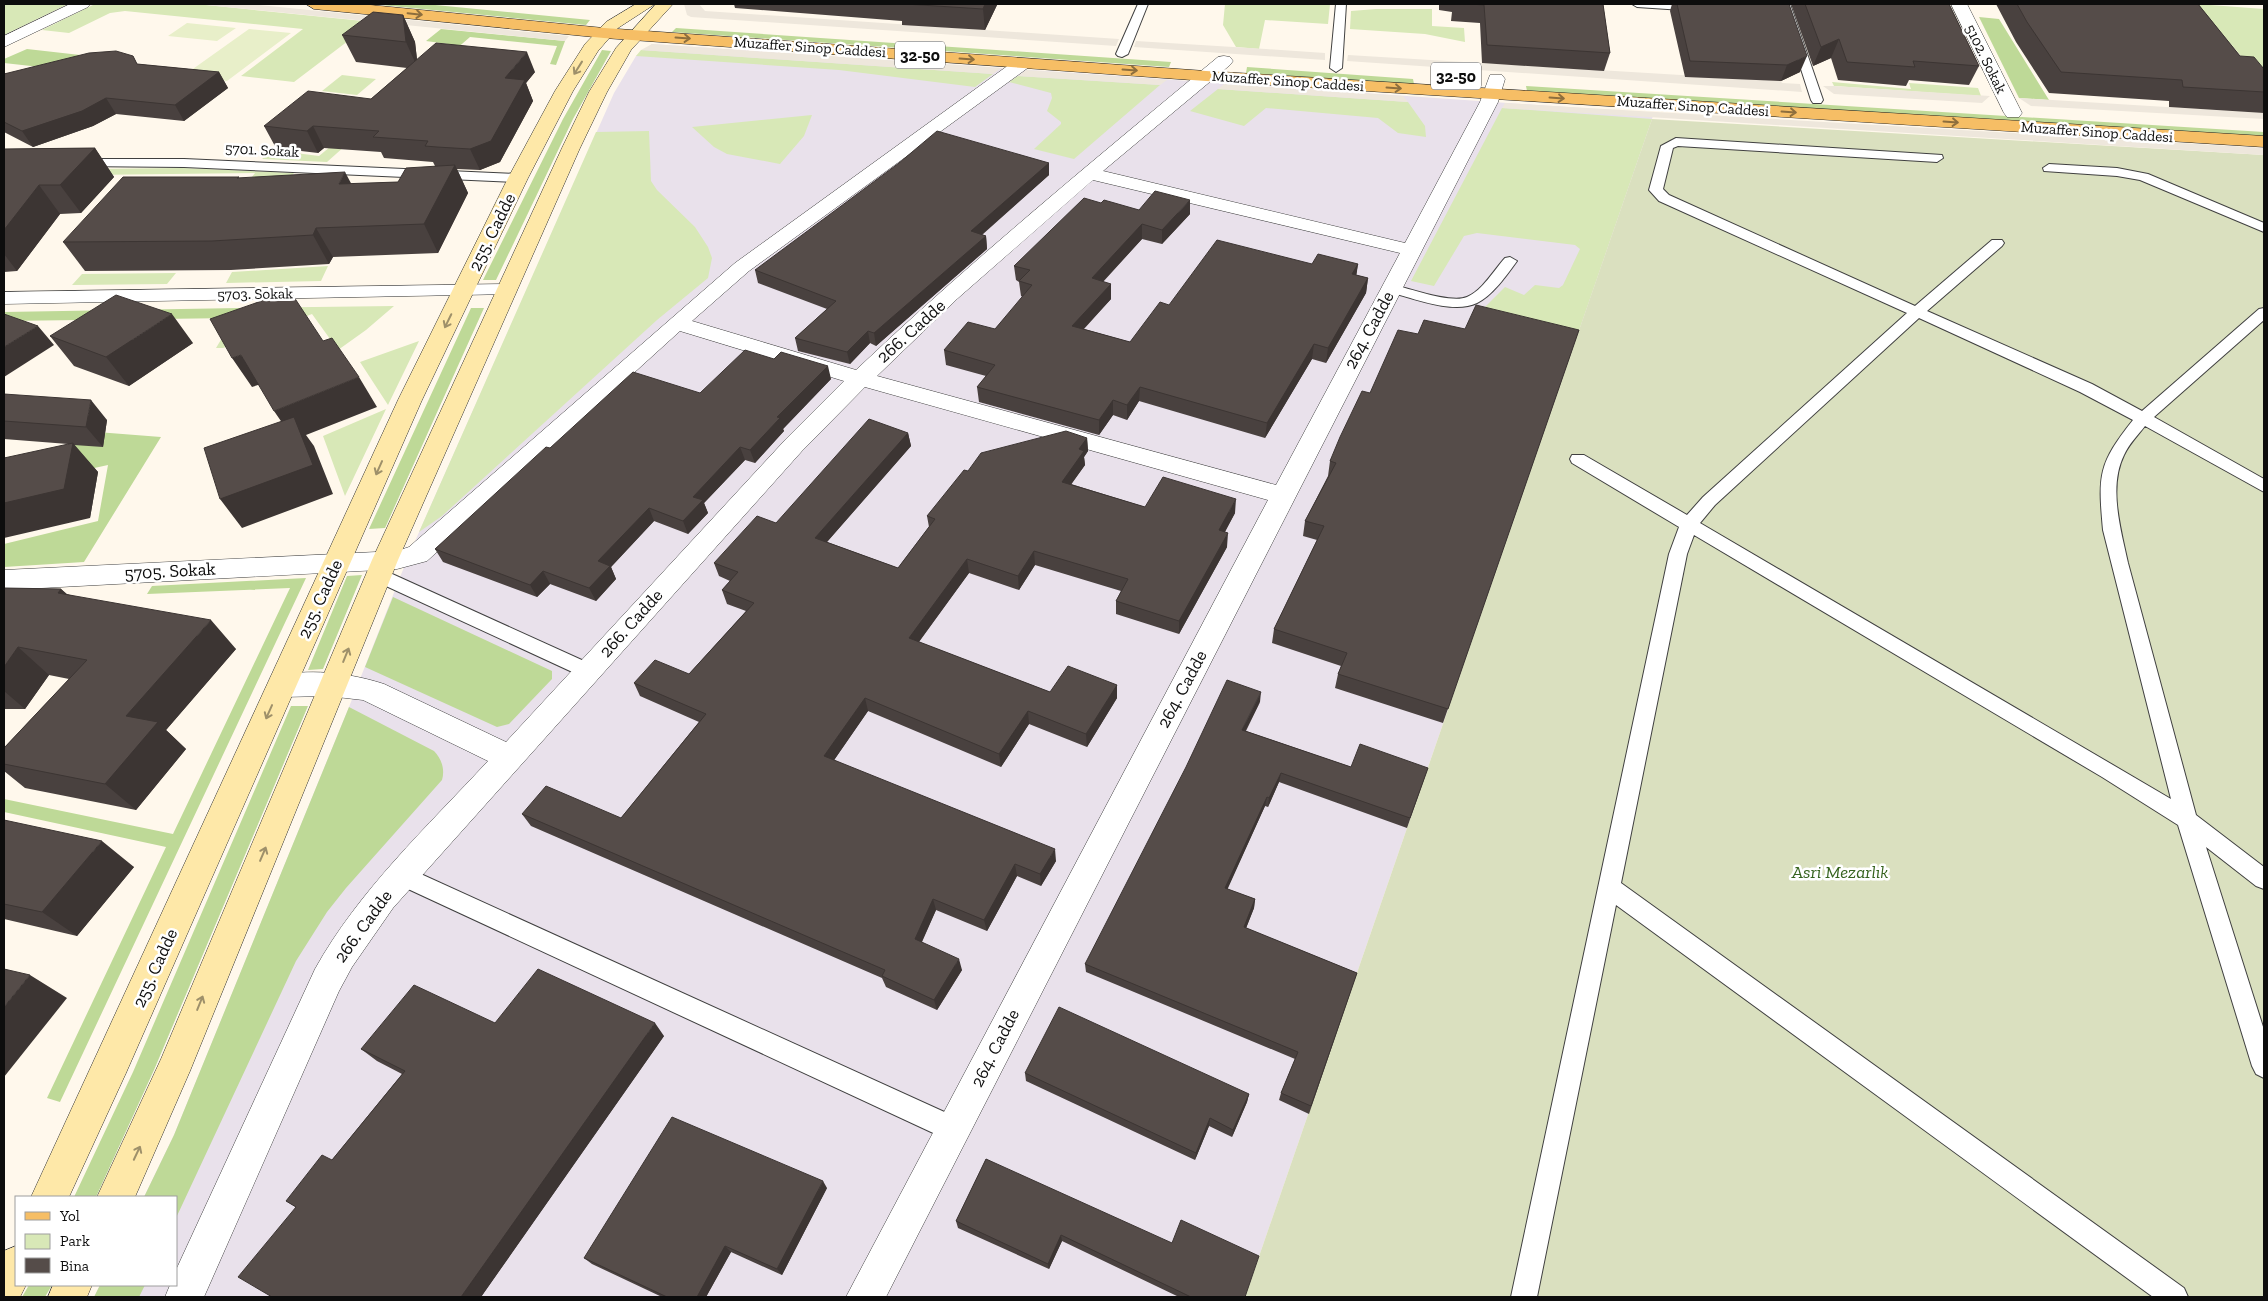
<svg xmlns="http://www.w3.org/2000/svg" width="2268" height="1301" font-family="'Zilla Slab',serif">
	<rect width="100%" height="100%" fill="#fff8ec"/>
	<path fill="#e9e1eb" d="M652,44L1654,113L1245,1297H94L100,1285H176V1197H144L174,1135L211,1045L349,707L408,557L614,93L636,56Z"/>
	<path fill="#d8e8b7" d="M4,4H68L4,35Z
		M95,4H196L373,22L294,82L241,76L303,29L125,11L110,13L69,33L42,30Z
		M1225,4H1330L1328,24L1265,20L1259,49L1236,47L1223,25Z
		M2197,4L2264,9V70L2252,69Z
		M1376,9H1432V26L1464,28L1465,42L1425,34L1350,29L1351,11Z
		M641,50L993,74L975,87L839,70L636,56Z
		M342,75L376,79L357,95L322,91Z
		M1018,76L1160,85L1074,159L1034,149L1061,124V122L1047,111L1052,98L1051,93L1009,82Z
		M1832,82L1911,89L1909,83L1978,88L1981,96L1834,86Z
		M1218,89L1408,102L1425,126L1426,137L1398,133L1378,118L1266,108L1244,126L1190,111Z
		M1502,108L1652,119L1574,345L1472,320L1505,287L1524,295L1535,285L1559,288L1563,285L1580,249L1575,245L1477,233L1464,236L1434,286L1411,281Z
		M812,115L804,136L780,164L727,154L714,147L692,127Z
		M649,131L651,181L657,190L695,227L708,247L712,258L708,278L657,320L442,516L419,532L596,132Z
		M342,137L354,138L327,162L262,159L272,150L319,156Z
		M182,168L294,173L285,183L248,182L255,173L4,176V170Z
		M328,266L321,281L226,283L232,272Z
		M176,273L167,284L72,285L82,274Z
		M394,306L366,330L338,350L312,314L223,348H216L240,308Z
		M419,341L388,405L360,362Z
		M386,409L345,496L323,436Z"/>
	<path fill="#bed997" d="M371,4H425L590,20L586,25Z
		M1979,17L1999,19L2049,100L2019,98Z
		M676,28L1171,62L1169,67L672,32Z
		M441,29L565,41L556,65L550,64L557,46L470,37L432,70L420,69L448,44L426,41Z
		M27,49L89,56L67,70L4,63V59Z
		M602,50L611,51L573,119L496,280H483L563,119Z
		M1247,67L1413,79L1414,84L1246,73Z
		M1526,86L2264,132V138L1527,91Z
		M240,308L234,318L4,321V312Z
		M471,308H484L385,528L369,529Z
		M84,431L161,437L84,562L4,567V544L98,521L108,465L67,474L73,445Z
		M362,575L323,669L308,670L347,576Z
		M306,578L60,1102L47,1098L166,847L4,812V799L173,834L290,588L147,594L152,586Z
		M393,597L552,671V679L509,724L497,727L365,667Z
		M291,706H308L154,1070L96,1197H74L133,1072Z
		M349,707L434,751C442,759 445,770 442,780L346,888L327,912L296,961L176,1218V1197H144L174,1135Z
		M29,1285H52L45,1297H22Z
		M100,1285H145L139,1297H94Z"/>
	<path fill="#dae0bf" d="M1652,119L2264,155V1297H1245Z"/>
	<path fill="#e8efc9" d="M187,23L236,28L217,41L168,36Z
		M249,29L291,33L227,81L183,76Z"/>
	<path fill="#eee7dc" d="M196,4H249L569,36L565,41Z
		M684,4H699L705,11L1119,39L1116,46L691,17L687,15Z
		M1136,41L1266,49L1325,53V60L1134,47Z
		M652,44L666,45L1001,68L993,74L641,50Z
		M1348,55L1781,81L1782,83L1800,84L1802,92L1347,61Z
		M1026,70L1167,80L1160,85L1018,76Z
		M1224,84L1403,96L1408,102L1218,89Z
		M1823,86H1834L1990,96L1982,103L1834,94Z
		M2019,98L2264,113V119L2031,106Z
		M1505,103L2264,148V155L1502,108Z"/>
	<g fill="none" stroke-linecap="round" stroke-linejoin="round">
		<defs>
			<path id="lane" d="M1138,4H1148L1128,54L1122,57L1118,56L1116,54Z
				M1336,4H1346L1342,68L1336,72L1330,68Z
				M1632,4C1646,4 1694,0 1703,8L1698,11L1637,7Z
				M1780,4H1790L1823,100L1821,103H1813L1811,100Z
				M1676,138L1942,155L1943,158L1937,162L1678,146L1673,148L1663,189L1669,195L1915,306L1992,240H2002L2004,243L2002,246L1927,311L2092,384L2142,411L2259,309L2264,308V320L2154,417L2264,479V492L2145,426C2138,435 2129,444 2124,455C2108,487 2121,530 2128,563L2196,815L2264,867V889L2256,886L2206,847L2264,1030V1078L2256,1074L2252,1066L2178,825L2102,777L1694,535L1687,554L1621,883L2184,1288L2188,1297H2153L1616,905L1537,1297H1511L1669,554L1679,527L1572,463L1570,459L1572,455H1584L1687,515L1703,497L1907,313L1659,201L1649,190L1661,146ZM1919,318L2080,392L2133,420C2098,464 2098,475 2103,530L2171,799L1700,523L1715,505Z
				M80,159H184L518,174L525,178L518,182L184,167L75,166L74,163Z
				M2049,164L2117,168L2148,174L2264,223V232L2140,180L2117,176L2044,171L2043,168Z
				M1510,257L1517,261C1507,275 1492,296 1477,303C1453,315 1410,297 1386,291L1384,288L1391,284C1408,288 1451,304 1467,297C1483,290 1494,270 1505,258Z
				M379,568L595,666L597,671L595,676L588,678L581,676L373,580L370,575L373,570Z
				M401,865L962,1120L965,1129L962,1138L953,1141L944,1138L393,882L390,875L393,868Z"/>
			<path id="street" d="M70,4H90L88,7L4,47V36Z
				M1951,4H1967L2022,113L2019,117H2007L2004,113Z
				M1224,56L1230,57L1233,61L1230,65L1103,171L1405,243L1480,102L1490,75H1502L1505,79L1498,102L886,1297H846L1268,500L865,387L802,451L393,908L352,967L339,991L204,1297H165L170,1285H176V1270L315,969C359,890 427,827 488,761L363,700L328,696L281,697L271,694L267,686L271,678C306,667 350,673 384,684L506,742L786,439L844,381L680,331L427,561L397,569L4,590V570L397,551L409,547L735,263L1017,59H1029L1032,63L1029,67L749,271L692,321L856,370C972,260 1095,159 1218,57ZM1093,180L1400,253L1276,485L877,376L957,299Z
				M506,284L513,286L517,290L513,294L4,304V292Z"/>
			<path id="secondary" d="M636,4H655L618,28L598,51L573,91L528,178L422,400L126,1073L69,1197H31L398,400L508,178L555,91L585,44L606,22Z
				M656,4H673L631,50L607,92L580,148L398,560L190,1071L135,1197H97L161,1059L372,560L562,148L589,92L616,48Z
				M16,1246V1285H26L20,1297H4V1251Z
				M53,1285H92L87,1297H48Z"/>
			<path id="primary" d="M306,4H360L604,28L1206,71L2264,136V147L1206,81L604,38L314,9Z"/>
		</defs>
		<use href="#lane" stroke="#404040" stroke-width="2"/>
		<use href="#street" stroke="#404040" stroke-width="1"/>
		<use href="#secondary" stroke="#2f2f2f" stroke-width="1"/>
		<use href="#primary" stroke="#1e1e1e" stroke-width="1"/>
		<use href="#lane" fill="#fff" fill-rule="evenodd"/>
		<use href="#street" fill="#fff" fill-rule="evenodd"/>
		<use href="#secondary" fill="#fee8a8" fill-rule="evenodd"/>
		<use href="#primary" fill="#f6be65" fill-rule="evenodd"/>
	</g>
	<path fill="#49413f" d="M734,4H997V5L985,30L902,25V21L735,8Z
		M1439,4H1603L1610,53L1604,71L1482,63L1480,23L1451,21L1452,12L1439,10Z
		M1672,4H1782L1800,72L1781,81L1685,77L1670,11Z
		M1791,4H1949L1979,66L1969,85L1909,80L1906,86L1838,80L1831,58L1813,66Z
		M1996,4H2198L2240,56L2264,68V113L2169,107V101L2049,93L2016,42Z
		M2243,4H2258V5Z
		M403,15L415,42L417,59L535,72L526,83L533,101L500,162L480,170L457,169L468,193L438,253L333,257L329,264L231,270L85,271L63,242L239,177V178L352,184L398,182L435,166L433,162L384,158L381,152L324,148L318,153L276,148L264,126L371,99L407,68L356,62L342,35Z
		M133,56L137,64L219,72L228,88L184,121L116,114L93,126L33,147L4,132V74Z
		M95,148L114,177L81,213L60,214L17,271L4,272V149Z
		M1049,163V175L982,235L986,236L987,249L876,346L870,343L850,364L798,351L795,338L827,309L758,283L755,270Z
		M1101,203L1139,210L1190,214L1162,244L1142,239L1103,282L1111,284V299L1084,329L1130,342L1169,305L1312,264H1358L1356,275L1368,278L1366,293L1326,363L1312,359L1265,438L1139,401L1127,420L1113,415L1099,435L979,402L977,387L986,376L946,365L944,350L995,329L1023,297L1021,296L1019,282L1016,280L1014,266Z
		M1465,329L1579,330L1443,723L1335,688L1338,674L1341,666L1272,643L1274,629L1317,540L1303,536L1305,521L1328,476L1330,461L1370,393L1418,334Z
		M50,336L193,343L129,386L74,366Z
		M774,359L831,379L783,429L784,431L755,463L745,460L704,503L708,513L688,534L654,521L611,567L616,579L596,601L550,584L537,597L443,562L435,549L550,448L700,393Z
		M4,394L107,420L103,447L74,445L98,472L90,518L68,444L4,439Z
		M908,433L911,446L827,542L898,568L929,527L927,516L968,471L1087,438L1088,451L1084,457L1085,465L1071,484L1145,507L1235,513L1225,532L1227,547L1179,634L1116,614V601L1121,591L1035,565L1019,590L969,573L919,642L1050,692L1117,685V698L1087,747L1029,724L1001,767L868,711L834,760L1056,861L1041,886L1017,876L987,931L936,910L922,942L962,970L937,1010L886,987L882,978L531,826L522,814L621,818L699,722L640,696L634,683L689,674L746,611L727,604L722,590L730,581L719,576L714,563L776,523Z
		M4,588L61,589L67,594L236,649L166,730L186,749L136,810L25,788L4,771V748L69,679L49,675L25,709H4Z
		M1260,702L1246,731L1351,767L1428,768L1407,828L1279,782L1268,807L1265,806L1227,889L1255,899L1254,908L1246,928L1357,973L1309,1114L1279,1100L1281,1093L1295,1059L1086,972L1085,964Z
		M4,820L134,867L77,936L4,919Z
		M495,1023L664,1036L481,1297H271L296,1207L286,1201L332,1160L402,1074L377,1061L361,1049Z
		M1025,1073L1249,1094L1247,1102L1232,1137L1209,1126L1195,1160L1026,1081Z
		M986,1159L1245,1297H1179L1062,1241L1049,1269L958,1228L956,1221Z
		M827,1188L782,1275L731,1252L706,1297H662L592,1264L584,1258Z"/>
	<path fill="#3c3533" d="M985,4H997V5L985,30L983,9Z
		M403,15L415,42L418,69L406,42Z
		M1839,39L1831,58L1813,66L1821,47Z
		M527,52L535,72L526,83L533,101L500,162L480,170L470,149L505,78Z
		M1807,56L1800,72L1781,81L1787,65Z
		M219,72L228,88L184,121L175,105Z
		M106,98L116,114L93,126L33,147L22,131Z
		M313,126L324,148L318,153L307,131Z
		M95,148L114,177L81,213L60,185Z
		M1049,163V175L972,243L971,231Z
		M455,165L468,193L438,253L424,224Z
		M345,172L360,200L339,184Z
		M39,185L60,214L17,271L4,254V230Z
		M1190,200V214L1162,244V230Z
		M1142,224V239L1092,293V278Z
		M316,228L333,257L329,264L313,235Z
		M986,236L987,249L876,346L874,333Z
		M1358,264L1356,278L1352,274Z
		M1368,278L1366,293L1326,363L1328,348Z
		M1111,284V299L1073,340L1072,326Z
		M172,314L193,343L129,386L106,357Z
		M38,326L54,345L4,377V347Z
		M868,331L870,343L850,364L847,352Z
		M1314,344L1312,359L1265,438L1267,423Z
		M241,355L261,384L252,387L232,358Z
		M828,366L831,379L783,429L784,431L755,463L750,450L777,417Z
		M359,377L377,407L306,435L314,446L333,494L242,528L220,499L294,440L274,411Z
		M1140,387L1139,401L1127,420V405Z
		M91,400L107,420L103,447L86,427Z
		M1113,400V415L1099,435V420Z
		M908,433L911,446L819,551L815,538Z
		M1087,438L1088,451L1084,457L1085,465L1063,496L1062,482L1079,449Z
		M73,443L98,472L90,518L4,538V503Z
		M740,447L745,460L704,503L708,513L688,534L683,521L693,497Z
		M1236,499L1235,513L1218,544L1219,530Z
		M649,508L654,521L611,567L616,579L596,601L589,588L598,561Z
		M1228,533L1227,547L1179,634V621Z
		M1034,551L1035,565L1019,590L1018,576Z
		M967,559L969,573L912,651L909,638Z
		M543,571L550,584L537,597L530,585Z
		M61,589L90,617L58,593Z
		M211,620L236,649L166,730L186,749L136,810L105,784L126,716Z
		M18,647L49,675L25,709L4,691V667Z
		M1117,685V698L1087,747L1086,734Z
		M1261,692L1260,702L1241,739L1242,730Z
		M865,698L868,711L828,769L824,756Z
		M1028,711L1029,724L1001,767L999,754Z
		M1281,773L1279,782L1268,807L1269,798Z
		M1267,797L1265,806L1224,897L1225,888Z
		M102,841L134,867L77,936L42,912Z
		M1055,849L1056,861L1041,886L1040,874Z
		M1015,864L1017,876L987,931L984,920Z
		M933,899L936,910L918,950L915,939Z
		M1255,899L1254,908L1243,936L1244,927Z
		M959,959L962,970L937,1010L934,1000Z
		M30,975L67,998L4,1077V1007Z
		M655,1023L664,1036L481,1297H461Z
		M1249,1094L1247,1102L1232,1137L1233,1130Z
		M1210,1118L1209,1126L1195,1160L1196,1153Z
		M823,1181L827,1188L782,1275L777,1269Z
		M1061,1235L1062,1241L1049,1269L1048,1264Z
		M725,1246L731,1252L706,1297H697Z"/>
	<path fill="#554c49" stroke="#3c3533" d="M905,4H985L983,9Z
		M1470,4H1603L1610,53L1487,45L1484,5Z
		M1677,4H1789L1807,56L1787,65L1690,61Z
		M1805,4H1949L1979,66L1913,61L1915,67L1847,62L1839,39L1821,47Z
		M2017,4H2198L2240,56L2254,57L2264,69V92L2183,87L2182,80L2061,72L2027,22Z
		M373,12L403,15L406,42L342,35Z
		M436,43L527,52L505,78L525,80L491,141L470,149L437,147L425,146L428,141L373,137L379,131L313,126L307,131L264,126L308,91L371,99Z
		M116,51L133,56L137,64L219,72L175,105L106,98L82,111L22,131L4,122V74L89,53Z
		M937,131L1049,163L971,231L986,236L874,333L868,331L847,352L795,338L836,301L755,270L899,163Z
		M95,148L60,185H39L4,230V149Z
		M455,165L424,224L316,228L313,235L212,241L63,242L123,177H239L237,178L345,172L339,184L398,182L406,168Z
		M1155,191L1190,200L1162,230L1142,224L1092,278L1111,284L1072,326L1130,342L1160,302L1169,305L1217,240L1312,264L1318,254L1358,264L1352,274L1368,278L1328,348L1314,344L1267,423L1140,387L1127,405L1113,400L1099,420L977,387L995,365L944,350L968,322L995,329L1032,285L1019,281L1030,270L1014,266L1084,198L1101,203L1104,200L1139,210Z
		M290,291L323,341L332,338L359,377L274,411L241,355L232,358L210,319Z
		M116,295L172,314L106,357L50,336Z
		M1476,305L1579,330L1448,709L1338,674L1347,653L1274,629L1324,526L1305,521L1336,463L1330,461L1340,437L1362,391L1370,393L1398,330L1418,334L1424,320L1465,329Z
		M4,314L38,326L4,347Z
		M745,350L774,359L781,352L828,366L777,417L780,418L750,450L740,447L693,497L703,500L683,521L649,508L598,561L610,566L589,588L543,571L530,585L435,549L546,447L550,448L633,372L700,393Z
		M4,394L91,400L86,427L4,421Z
		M294,417L313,465L220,499L204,448Z
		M869,419L908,433L815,538L898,568L935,519L927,516L964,470L968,471L981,453L1066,431L1087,438L1079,449L1084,451L1062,482L1145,507L1163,477L1236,499L1219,530L1228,533L1179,621L1116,601L1128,579L1034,551L1018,576L967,559L909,638L1050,692L1068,666L1117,685L1086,734L1028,711L999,754L865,698L824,756L1055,849L1040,874L1015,864L984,920L933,899L915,939L959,959L934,1000L882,976L885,970L522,814L546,786L621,818L706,714L634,683L655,660L689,674L754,603L722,590L738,572L714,563L757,516L776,523Z
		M73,443L64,489L4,503V458Z
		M4,588L61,589L58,593L211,620L126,716L158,722L105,784L4,764V748L87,660L18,647L4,667Z
		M1227,680L1261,692L1242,730L1351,767L1360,744L1428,768L1410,818L1281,773L1269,798L1267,797L1225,888L1255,899L1244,927L1357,973L1311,1106L1281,1093L1298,1052L1085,964L1186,767Z
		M4,820L102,841L42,912L4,904Z
		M4,969L30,975L4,1007Z
		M538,969L655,1023L461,1297H271H272L238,1277L296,1207L286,1201L322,1155L332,1160L405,1071L361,1049L414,985L495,1023Z
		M1059,1007L1249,1094L1233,1130L1210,1118L1196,1153L1025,1073Z
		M672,1117L823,1181L777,1269L725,1246L697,1297H667L584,1258Z
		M986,1159L1172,1243L1181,1220L1259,1256L1245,1297H1191L1061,1235L1048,1264L956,1221Z"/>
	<defs><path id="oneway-shaft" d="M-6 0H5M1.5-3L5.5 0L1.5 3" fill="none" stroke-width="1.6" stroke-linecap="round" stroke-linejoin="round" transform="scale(1.25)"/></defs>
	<g stroke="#8d6e3d">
		<use href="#oneway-shaft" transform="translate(415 14) rotate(6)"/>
		<use href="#oneway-shaft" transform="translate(683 38) rotate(4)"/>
		<use href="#oneway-shaft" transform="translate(967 59) rotate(4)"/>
		<use href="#oneway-shaft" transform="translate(1130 70) rotate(4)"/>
		<use href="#oneway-shaft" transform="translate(1394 88) rotate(4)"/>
		<use href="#oneway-shaft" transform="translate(1557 98) rotate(4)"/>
		<use href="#oneway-shaft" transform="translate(1789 112) rotate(4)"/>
		<use href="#oneway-shaft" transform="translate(1951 122) rotate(4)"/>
	</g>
	<g stroke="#9e906a">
		<use href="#oneway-shaft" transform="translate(578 68) rotate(122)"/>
		<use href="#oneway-shaft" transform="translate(448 321) rotate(116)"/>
		<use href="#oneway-shaft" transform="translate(379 468) rotate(114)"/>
		<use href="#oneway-shaft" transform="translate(346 655) rotate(-68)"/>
		<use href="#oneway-shaft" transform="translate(269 712) rotate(114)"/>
		<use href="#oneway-shaft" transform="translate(263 854) rotate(-67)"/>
		<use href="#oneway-shaft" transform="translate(200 1003) rotate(-68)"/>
		<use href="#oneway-shaft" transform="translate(137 1153) rotate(-65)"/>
	</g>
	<g text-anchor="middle" stroke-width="5" stroke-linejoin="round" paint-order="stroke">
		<g font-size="15" fill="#0d0d0d" stroke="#fff">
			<text transform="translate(810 47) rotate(4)" y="5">Muzaffer Sinop Caddesi</text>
			<text transform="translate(1986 59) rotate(64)" y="5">5102. Sokak</text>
			<text transform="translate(1288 81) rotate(4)" y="5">Muzaffer Sinop Caddesi</text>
			<text transform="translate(1693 106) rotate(4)" y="5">Muzaffer Sinop Caddesi</text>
			<text transform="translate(2097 132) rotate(4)" y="5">Muzaffer Sinop Caddesi</text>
			<text transform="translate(262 150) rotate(3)" y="5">5701. Sokak</text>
			<text transform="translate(255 294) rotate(-1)" y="5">5703. Sokak</text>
		</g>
		<g fill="#fff" stroke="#565656" stroke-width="1">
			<rect x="895" y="41.5" width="50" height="27" rx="4"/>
			<rect x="1431" y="62.5" width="50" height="27" rx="4"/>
		</g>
		<g font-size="16" font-weight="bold" fill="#0d0d0d">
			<text x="920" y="61">32-50</text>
			<text x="1456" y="82">32-50</text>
		</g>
		<g font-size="18" fill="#0d0d0d" stroke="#fff">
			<text transform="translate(492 232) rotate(-64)" y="6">255. Cadde</text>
			<text transform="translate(1369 330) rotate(-62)" y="6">264. Cadde</text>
			<text transform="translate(911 331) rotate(-42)" y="6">266. Cadde</text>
			<text transform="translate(170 571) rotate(-3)" y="6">5705. Sokak</text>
			<text transform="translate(320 599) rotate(-66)" y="6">255. Cadde</text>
			<text transform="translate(631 623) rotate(-48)" y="6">266. Cadde</text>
			<text transform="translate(1182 689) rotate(-62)" y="6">264. Cadde</text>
			<text transform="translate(363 926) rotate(-54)" y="6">266. Cadde</text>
			<text transform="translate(155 968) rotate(-66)" y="6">255. Cadde</text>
			<text transform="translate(995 1048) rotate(-63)" y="6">264. Cadde</text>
		</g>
		<g font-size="18" font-style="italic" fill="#36631e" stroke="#fff">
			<text x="1840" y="878">Asri Mezarlık</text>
		</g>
	</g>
	<rect width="2268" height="1301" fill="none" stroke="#0d0d0d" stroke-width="10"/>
	<rect x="15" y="1196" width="162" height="90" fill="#ffffff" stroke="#9e9e9e"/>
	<rect x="25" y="1212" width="25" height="8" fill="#f6be65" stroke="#9e9e9e"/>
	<text x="60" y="1221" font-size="15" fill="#0d0d0d">Yol</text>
	<rect x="25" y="1234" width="25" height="15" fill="#d8e8b7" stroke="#9e9e9e"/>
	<text x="60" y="1246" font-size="15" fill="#0d0d0d">Park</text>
	<rect x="25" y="1258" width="25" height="15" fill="#554c49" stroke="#9e9e9e"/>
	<text x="60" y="1271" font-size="15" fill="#0d0d0d">Bina</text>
</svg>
